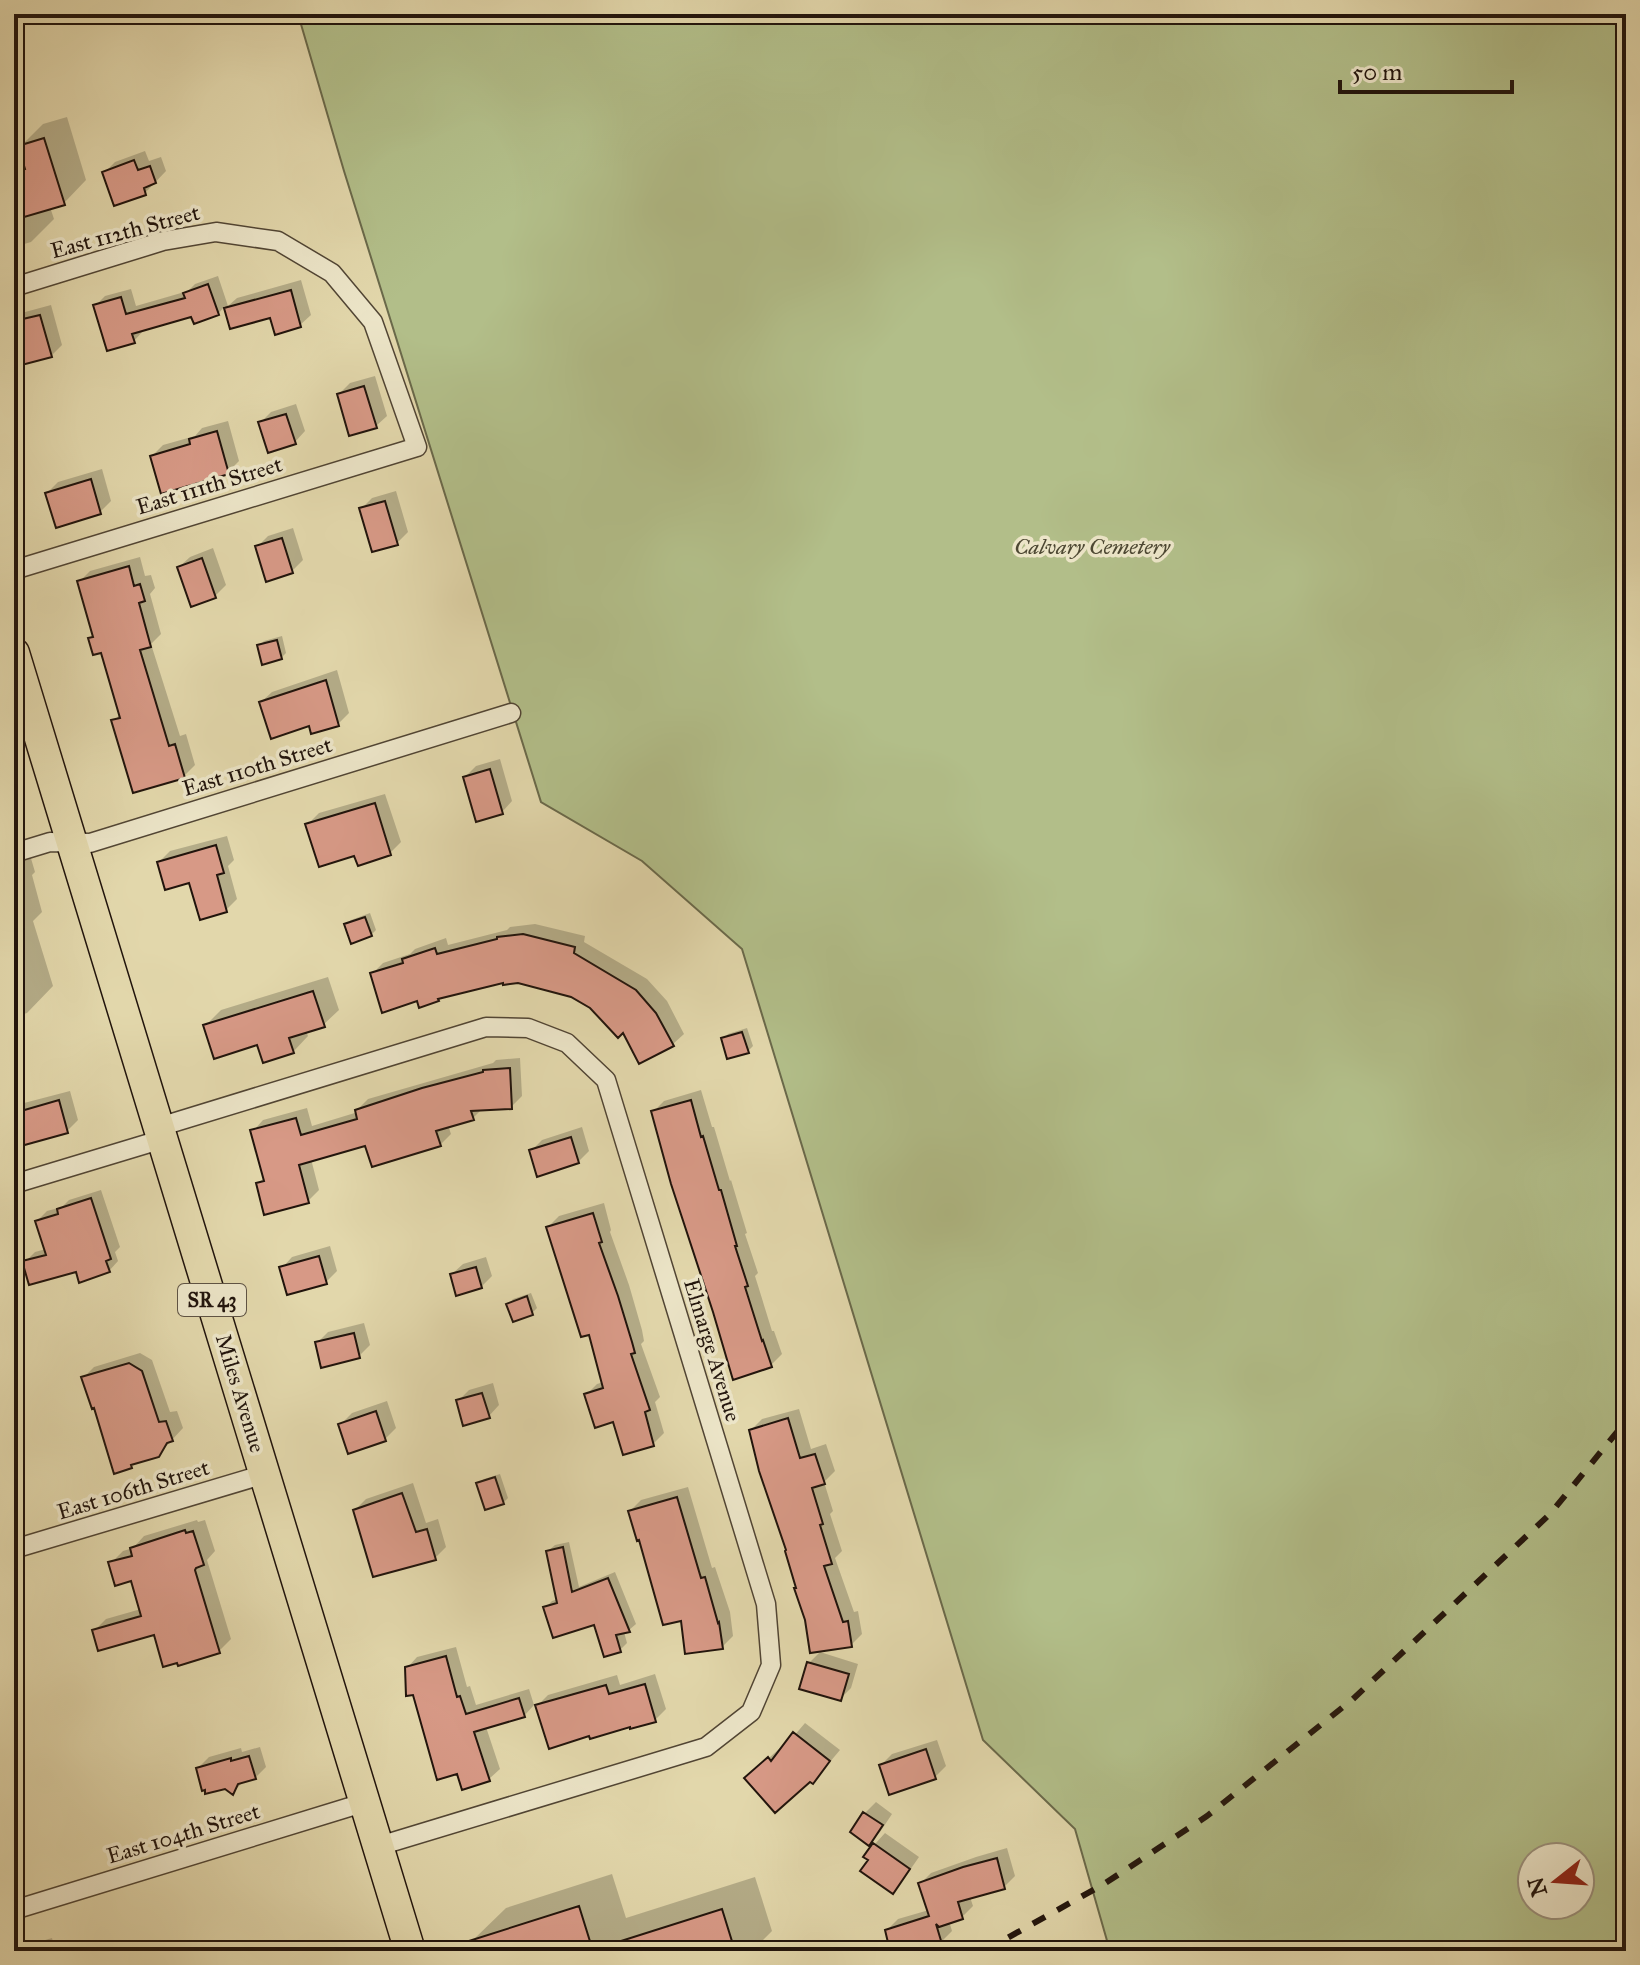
<svg xmlns="http://www.w3.org/2000/svg" width="1640" height="1965" font-family="'IM FELL Great Primer',serif">
	<rect width="100%" height="100%" fill="#e2d7ab"/>
	<filter id="stains"><feTurbulence type="fractalNoise" baseFrequency=".0025" numOctaves="4"/><feColorMatrix values="0 0 0 0 .2 0 0 0 0 .09 0 0 0 0 .02 0 0 0 .5 -.17"/></filter>
	<radialGradient id="worn" r=".72"><stop offset=".6" stop-color="#630" stop-opacity="0"/><stop offset="1" stop-color="#630" stop-opacity=".3"/></radialGradient>
	<path fill="#b2be89" stroke="#6a694a" stroke-width="2" fill-rule="evenodd" d="M298,14H1626V1951H1110L1075,1829L983,1740L742,949L642,861L541,802L344,171ZM1532,1857H1580V1905H1532Z"/>
	<path fill="#0003" d="M67,117L86,180L64,203L50,207L54,219L31,242L14,247V156L22,153L20,147L43,124Z
		M145,151L149,161L161,157L166,171L145,193L104,173L115,162Z
		M218,276L228,306L237,298L301,280L311,315L300,325L272,315L231,327L225,306L218,314H193L142,328L143,331L134,341L95,306L105,296L131,289L136,306L188,291L195,284Z
		M51,305L62,345L51,356L14,365V315Z
		M375,376L387,416L376,426L339,394L350,383Z
		M296,404L305,431L295,442L260,423L271,412Z
		M228,421L239,461L228,472L152,456L163,445L195,436L202,428Z
		M102,469L111,501L100,512L57,525L47,493L58,482Z
		M396,491L408,532L397,543L361,509L372,498Z
		M293,528L303,560L292,571L257,547L268,536Z
		M213,548L226,585L215,596L179,567L190,557Z
		M140,557L145,576L151,575L155,588L150,594L161,634L151,644L180,736L186,734L195,765L184,776L114,721L121,713L103,651L90,639L94,635L79,582L90,571Z
		M282,636L286,653L281,658L259,646L264,641Z
		M337,670L349,713L338,724H310L261,702L272,692Z
		M500,759L512,801L502,812L465,777L476,766Z
		M385,794L401,842L390,853L356,854L308,824L319,813Z
		M227,836L234,860L228,866L237,899L226,910L191,880L159,862L170,851Z
		M30,855L35,872L32,875L42,912L33,921L53,986L27,1013L14,1017V860Z
		M370,913L376,930L371,935L346,924L351,920Z
		M535,924L585,936L584,942L647,979L667,1001L684,1034L673,1044L624,1030L592,1006L571,995L518,981L505,980L418,999L372,974L383,963L410,954L415,949L446,938L448,945L507,930L510,927Z
		M328,977L339,1010L323,1025L306,1031L308,1036L293,1052L206,1025L221,1010Z
		M747,1028L753,1046L748,1051L723,1039L728,1034Z
		M520,1058L522,1096L511,1107L483,1108L472,1119L448,1125L451,1134L440,1145L367,1143L311,1159L319,1190L308,1201L258,1184L265,1177L253,1131L263,1120L307,1108L312,1126L358,1112L357,1110L368,1099L493,1063L496,1060Z
		M701,1090L712,1127H714L730,1181L731,1180L747,1233L745,1234L758,1273L755,1276L772,1331H774L782,1354L771,1365L653,1112L664,1101Z
		M70,1091L78,1120L67,1131L14,1140V1114L24,1103Z
		M582,1127L589,1151L578,1162L531,1151L542,1140Z
		M101,1190L120,1247L115,1252L118,1261L109,1271L77,1270L25,1262L35,1252L46,1249L37,1221L47,1211L62,1207L69,1200Z
		M604,1203L611,1230L610,1232L629,1285L642,1330L644,1341L641,1344L660,1397L655,1402L664,1433L653,1444L615,1420L586,1395L597,1384L604,1382L590,1333L548,1227L559,1216Z
		M330,1246L337,1271L326,1282L282,1268L292,1257Z
		M486,1257L492,1276L481,1287L452,1274L463,1264Z
		M531,1293L537,1308L532,1313L509,1304L513,1299Z
		M364,1323L370,1345L359,1356L317,1343L328,1332Z
		M140,1353L152,1360L170,1412L177,1411L183,1428L158,1455L135,1462L131,1466L95,1406L83,1378L94,1367Z
		M493,1383L499,1405L489,1416L458,1401L469,1390Z
		M387,1401L396,1428L385,1439L341,1424L352,1413Z
		M799,1409L811,1449L826,1444L835,1471L824,1482L833,1511L830,1514L842,1551L835,1558L854,1612L858,1611L862,1634L851,1645L807,1619L751,1430L762,1419Z
		M500,1474L508,1498L503,1503L479,1483L484,1479Z
		M413,1483L426,1523L438,1519L446,1547L435,1558L355,1510L366,1499Z
		M688,1487L712,1568L715,1567L730,1612L733,1636L722,1647L630,1511L641,1500Z
		M197,1520L198,1522L205,1520L215,1551L207,1560L231,1639L219,1651L155,1633L94,1631L106,1619L141,1609L132,1579L111,1563L123,1551L133,1548L144,1536Z
		M569,1542L579,1587L615,1572L636,1624L629,1630L624,1632L627,1643L620,1650L596,1622L545,1608L552,1601L558,1599L548,1551L555,1545Z
		M456,1647L467,1687L470,1686L476,1705L529,1689L534,1705L524,1716L486,1727L500,1769L489,1779L407,1668L417,1657Z
		M820,1652L858,1664L851,1688L840,1699L809,1663Z
		M655,1674L666,1709L655,1720L537,1706L548,1695L617,1675L620,1685Z
		M805,1723L840,1750L813,1782L758,1768L780,1748L782,1750Z
		M937,1740L946,1766L935,1777L881,1765L892,1754Z
		M260,1747L266,1767L255,1778L244,1781L233,1792L198,1768L209,1757L241,1748L242,1752Z
		M876,1802L892,1814L880,1832L869,1843L852,1832L865,1813Z
		M885,1833L919,1857L903,1880L892,1891L871,1860L866,1857L875,1844Z
		M1007,1848L1015,1876L1004,1887L970,1897L973,1906L962,1917L949,1921L952,1931L941,1942L912,1951H892L887,1930L898,1919L929,1910L920,1884L931,1873L976,1857Z
		M612,1874L626,1918L755,1877L772,1931L752,1951H475L472,1941L506,1908Z
		M52,1938L55,1951H27L35,1943Z
		M97,1940L100,1951H89L86,1943Z
		M1102,1943L1104,1951H1077Z
		M82,1944L84,1951H60Z"/>
	<path fill="#d79986" stroke="#21140c" stroke-width="2" d="M44,138L65,205L14,220V172L25,169L18,146Z
		M134,160L138,170L150,166L156,183L144,188L146,195L114,206L102,172Z
		M208,284L219,315L194,324L191,317L132,334L135,343L107,351L93,305L121,297L126,314L185,298L183,293Z
		M291,290L301,327L275,335L270,318L230,329L224,308Z
		M40,315L52,357L14,367V321Z
		M364,386L377,428L349,436L337,394Z
		M286,414L296,444L268,453L258,422Z
		M217,431L229,474L161,494L150,456L190,444L189,439Z
		M91,479L101,514L56,528L45,493Z
		M385,501L398,545L372,552L359,508Z
		M282,538L293,573L266,582L255,546Z
		M202,558L216,598L191,607L177,567Z
		M129,566L134,586L140,584L145,601L139,603L151,647L140,650L169,746L175,744L185,778L133,793L111,720L120,718L101,653L93,655L88,638L93,637L77,581Z
		M277,640L282,659L262,665L257,645Z
		M326,680L339,726L311,734L309,726L271,739L259,702Z
		M490,769L503,814L476,822L463,777Z
		M375,803L391,855L358,866L354,856L319,867L305,824Z
		M216,845L224,873L217,875L227,912L200,920L189,883L165,890L157,862Z
		M365,917L372,936L351,944L344,924Z
		M523,934L575,947L574,953L636,990L656,1013L674,1046L639,1064L623,1033L618,1038L590,1008L571,997L518,983L503,985V983L438,999L439,1001L419,1008L417,1001L382,1013L370,973L403,963L402,959L435,948L437,954L497,939V937Z
		M313,991L325,1027L289,1038L294,1053L263,1063L257,1045L214,1059L203,1025Z
		M742,1032L749,1053L727,1059L721,1038Z
		M510,1068L512,1109L471,1111L474,1120L436,1131L441,1146L372,1167L365,1146L299,1165L309,1203L264,1215L256,1183L264,1181L250,1130L296,1118L301,1135L357,1119L355,1110L422,1088L483,1072V1070Z
		M59,1100L68,1133L21,1146L20,1143L14,1145V1113Z
		M691,1100L701,1137L703,1136L719,1190H721L737,1246H735L748,1286L745,1287L762,1341L763,1340L772,1367L733,1380L713,1312L671,1184L651,1111Z
		M571,1137L579,1163L537,1177L529,1150Z
		M91,1198L111,1259L106,1261L110,1272L79,1283L76,1272L29,1285L22,1261L46,1255L35,1221L58,1214L57,1209Z
		M593,1213L602,1242L599,1243L618,1296L632,1342L635,1353L631,1354L650,1410L645,1412L654,1446L623,1455L613,1422L595,1428L584,1394L603,1388L589,1335L581,1337L546,1227Z
		M319,1256L327,1284L287,1295L279,1267Z
		M476,1267L482,1288L456,1296L450,1274Z
		M527,1296L533,1315L513,1322L506,1304Z
		M354,1333L360,1358L321,1368L315,1342Z
		M129,1363L142,1371L159,1422L166,1421L173,1441L167,1443L159,1457L131,1465L132,1468L114,1474L94,1408L92,1409L81,1377Z
		M482,1393L490,1418L463,1426L456,1400Z
		M376,1411L386,1441L348,1454L338,1424Z
		M788,1418L800,1458L815,1454L825,1484L812,1488L823,1524L820,1525L832,1564L824,1566L843,1622L848,1621L852,1647L810,1653L805,1620L794,1588H796L785,1551L786,1550L759,1471L749,1430Z
		M495,1477L504,1504L485,1510L476,1483Z
		M402,1493L416,1532L427,1529L436,1560L373,1577L353,1510Z
		M677,1497L701,1578L705,1577L718,1623L719,1622L723,1649L685,1654L681,1621L663,1625L639,1540L637,1541L628,1511Z
		M185,1530L186,1533L193,1531L204,1565L196,1568L195,1570L220,1653L178,1666L177,1663L163,1667L154,1635L98,1651L92,1630L141,1616L131,1581L115,1586L108,1562L132,1556L130,1548Z
		M563,1547L572,1592L608,1578L630,1632L616,1635L621,1652L604,1657L594,1625L553,1638L543,1607L557,1603L546,1551Z
		M446,1656L457,1697L460,1696L466,1714L519,1698L525,1717L474,1732L490,1781L462,1790L457,1774L437,1780L413,1695L406,1696L405,1667Z
		M807,1662L849,1674L841,1701L799,1689Z
		M645,1684L656,1722L630,1729V1727L590,1739L589,1736L549,1749L535,1705L606,1685L609,1694Z
		M793,1732L830,1761L813,1784L810,1782L775,1813L744,1778L768,1757L771,1761Z
		M926,1749L936,1779L889,1795L879,1765Z
		M249,1756L256,1779L238,1784L233,1795L225,1789L205,1794V1790L202,1791L196,1768L231,1758V1761Z
		M863,1812L883,1825L869,1846L850,1832Z
		M873,1843L910,1869L893,1894L860,1871L868,1860L863,1857Z
		M997,1858L1005,1889L958,1902L963,1919L939,1927L936,1924L942,1944L921,1951H890L885,1930L929,1916L918,1883L963,1867Z
		M579,1906L593,1951H451L450,1947Z
		M722,1909L735,1951H602V1947Z"/>
	<g fill="none" stroke-linecap="round" stroke-linejoin="round">
		<defs>
			<path id="street" d="M14,287L163,241L216,232L278,241L332,273L373,322L417,447L14,570
				M14,853L50,842L90,843L511,713
				M159,1127L486,1027L528,1028L567,1043L606,1080L766,1604L771,1665L751,1712L706,1747L379,1846
				M14,1184L163,1139
				M14,1549L265,1474
				M14,1910L366,1802"/>
			<path id="primary" d="M14,653L410,1951"/>
		</defs>
		<use href="#street" stroke="#514534" stroke-width="21"/>
		<use href="#primary" stroke="#21140c" stroke-width="33"/>
		<use href="#street" stroke="#ece5c8" stroke-width="18"/>
		<use href="#primary" stroke="#e2d7ab" stroke-width="30"/>
		<path stroke="#21140c" stroke-width="6" stroke-dasharray="14 14" stroke-linecap="butt" d="M984,1951L1104,1884L1207,1816L1353,1699L1550,1514L1626,1421"/>
	</g>
	<g text-anchor="middle" stroke-width="7" stroke-linejoin="round" paint-order="stroke">
		<rect fill="#ece5c8" stroke="#5e5344" stroke-width="2" x="178" y="1284" width="68" height="32" rx="6"/>
		<g font-size="20" font-weight="bold" fill="#21140c">
			<text x="212" y="1307">SR 43</text>
		</g>
		<g font-size="22" fill="#21140c" stroke="#ece5c8">
			<text transform="translate(125 231) rotate(-15)" y="8">East 112th Street</text>
			<text transform="translate(209 485) rotate(-17)" y="8">East 111th Street</text>
			<text transform="translate(257 766) rotate(-17)" y="8">East 110th Street</text>
			<text transform="translate(713 1350) rotate(73)" y="8">Elmarge Avenue</text>
			<text transform="translate(241 1393) rotate(73)" y="8">Miles Avenue</text>
			<text transform="translate(133 1489) rotate(-17)" y="8">East 106th Street</text>
			<text transform="translate(183 1833) rotate(-17)" y="8">East 104th Street</text>
		</g>
		<g font-size="22" font-style="italic" fill="#4c4732" stroke="#ece5c8">
			<text x="1092" y="554">Calvary Cemetery</text>
		</g>
	</g>
	<rect width="1640" height="1965" fill="none" stroke="#e2d7ab" stroke-width="48"/>
	<rect x="16" y="16" width="1608" height="1933" fill="none" stroke="#21140c" stroke-width="4"/>
	<rect x="24" y="24" width="1592" height="1917" fill="none" stroke="#21140c" stroke-width="2"/>
	<g transform="translate(1556 1881) rotate(253)"><circle r="38" fill="#ece5c8" stroke="#9b917d" stroke-width="2"/>
	<path d="M0-6L14 30L0 20L-14 30Z" fill="#8f2418"/>
	<text y="-12" font-size="22" font-weight="bold" text-anchor="middle" fill="#21140c">N</text>
	</g>
	<path d="M1340 80v12h172v-12" fill="none" stroke="#21140c" stroke-width="4"/>
	<text x="1352" y="80" font-size="24" fill="#21140c" stroke="#ece5c8" stroke-width="6" paint-order="stroke">50 m</text>
	<rect width="100%" height="100%" filter="url(#stains)"/>
	<rect width="100%" height="100%" fill="url(#worn)"/>
</svg>
